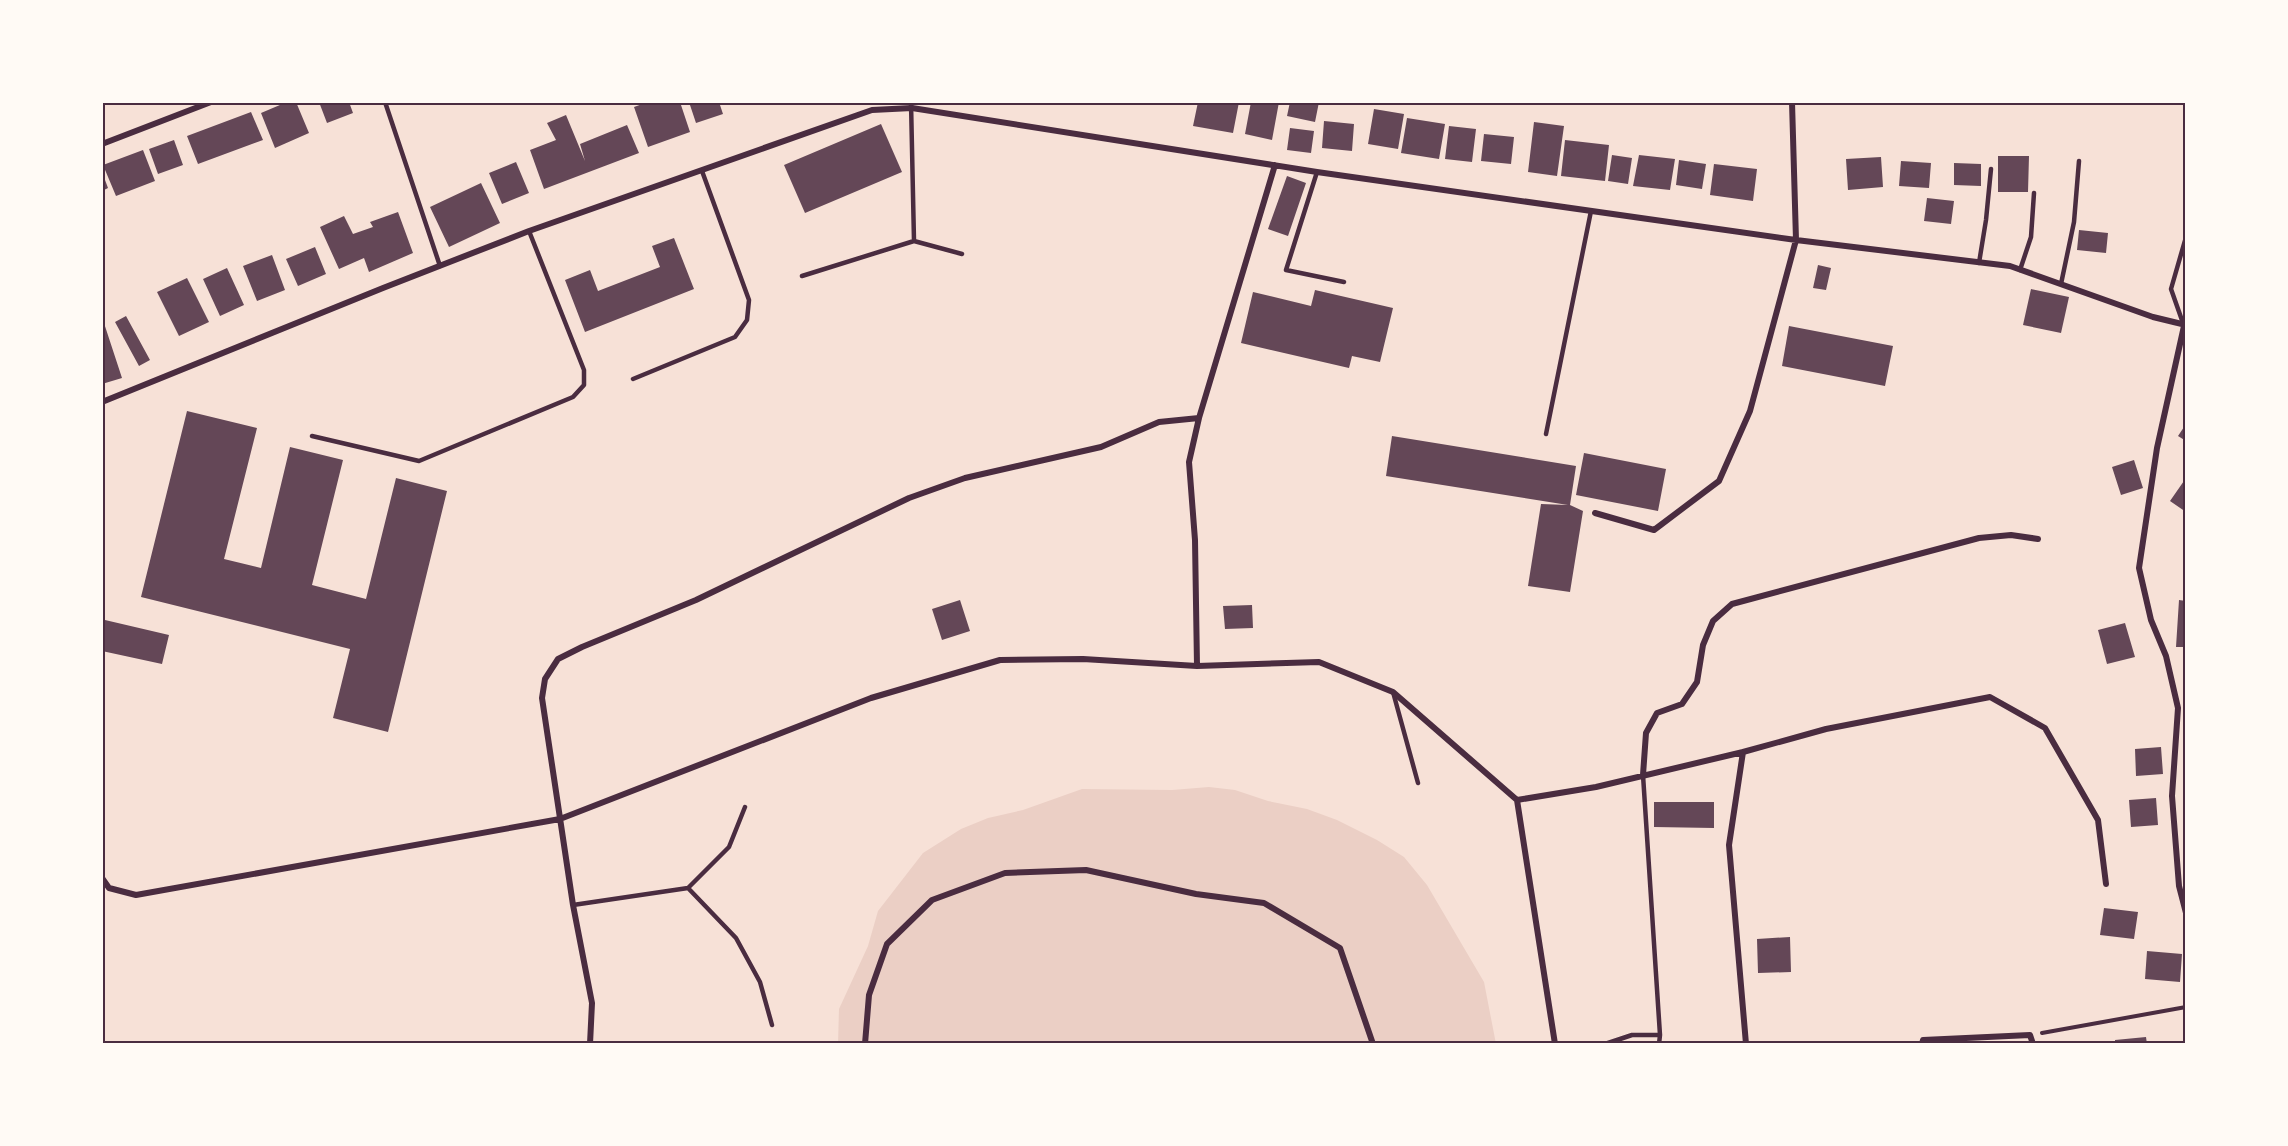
<svg xmlns="http://www.w3.org/2000/svg" width="2288" height="1146" font-family="'Work Sans',sans-serif">
	<rect width="100%" height="100%" fill="#f7e1d7"/>
	<path fill="#ebcfc5" d="M1209,787L1235,790L1268,801L1307,809L1337,820L1377,840L1404,857L1427,885L1484,982L1496,1044H838L839,1009L868,946L878,911L923,853L961,829L988,818L1023,810L1082,789L1172,790Z"/>
	<path fill="#644757" d="M287,102H296L309,133L275,148L261,113Z
		M319,102H349L353,113L327,123Z
		M648,102H680L690,132L648,147L634,107Z
		M689,102H719L723,114L696,123Z
		M1198,102H1239L1233,133L1193,126Z
		M1251,102H1279L1272,140L1245,134Z
		M1290,102H1319L1315,122L1287,116Z
		M1374,109L1404,114L1398,149L1368,144Z
		M251,112L263,140L198,164L187,136Z
		M566,115L585,161L580,144L627,125L639,153L544,189L530,150L556,140L547,123Z
		M1407,118L1445,124L1439,159L1401,153Z
		M1324,121L1354,124L1352,151L1322,148Z
		M1534,122L1564,126L1557,176L1528,172Z
		M881,124L902,172L805,213L784,165Z
		M1449,126L1476,129L1472,162L1445,159Z
		M1290,128L1314,131L1311,153L1287,150Z
		M1484,134L1514,137L1511,164L1481,161Z
		M174,140L183,165L158,174L149,149Z
		M1565,140L1609,145L1605,181L1561,176Z
		M143,150L155,181L116,196L103,165Z
		M1612,155L1632,158L1628,184L1608,181Z
		M1639,155L1675,159L1670,190L1633,186Z
		M1998,156H2029L2028,192H1998Z
		M1881,157L1883,187L1848,190L1846,159Z
		M1679,160L1706,164L1702,189L1676,185Z
		M1901,161L1931,163L1929,188L1899,186Z
		M516,162L529,193L502,204L489,173Z
		M1954,163L1981,164V186L1954,185Z
		M1714,164L1757,169L1753,201L1710,195Z
		M102,172L108,188L102,191Z
		M1287,176L1306,183L1288,236L1268,229Z
		M481,183L500,223L449,247L430,207Z
		M1927,198L1954,201L1951,224L1924,221Z
		M398,212L413,253L369,272L364,258L339,269L320,227L344,216L353,234L373,227L370,222Z
		M2079,230L2108,233L2106,253L2077,250Z
		M674,238L694,289L585,332L565,280L590,270L598,291L660,267L652,246Z
		M315,247L326,274L298,286L286,259Z
		M272,255L285,290L257,301L243,266Z
		M1818,265L1831,268L1826,290L1813,288Z
		M227,268L244,305L220,316L203,279Z
		M187,278L209,322L179,336L157,292Z
		M2031,289L2069,297L2061,333L2023,325Z
		M1315,290L1393,308L1380,362L1352,356L1349,368L1241,343L1253,292L1311,306Z
		M126,316L150,360L139,366L115,322Z
		M102,317L122,378L102,384Z
		M1789,326L1893,346L1885,386L1782,366Z
		M187,411L257,428L224,559L261,568L290,447L343,460L312,585L366,599L396,478L447,491L388,732L333,718L350,649L141,597Z
		M2186,424V441L2178,436Z
		M1392,436L1576,466L1570,505L1583,511L1570,592L1528,586L1541,504L1568,505L1386,476Z
		M1584,453L1666,469L1658,511L1576,495Z
		M2134,460L2143,488L2121,495L2112,467Z
		M2186,478V512L2170,501Z
		M960,600L970,631L942,640L932,609Z
		M2179,600L2186,601V647H2176Z
		M1252,605L1253,628L1225,629L1223,606Z
		M105,620L169,635L162,664L102,651V634Z
		M2125,623L2135,657L2107,664L2098,630Z
		M2161,747L2163,774L2136,776L2135,749Z
		M2156,798L2158,825L2131,827L2129,800Z
		M1654,802H1714V828L1654,827Z
		M2104,908L2138,912L2134,939L2100,935Z
		M1790,937L1791,972L1758,973L1757,939Z
		M2147,951L2182,954L2180,982L2145,979Z
		M2146,1037L2147,1044H2115V1040Z"/>
	<g fill="none" stroke-linecap="round" stroke-linejoin="round">
		<path stroke="#4a2c40" stroke-width="4" d="M2042,1033L2186,1007"/>
		<path stroke="#4a2c40" stroke-width="4.5" d="M385,102L440,266
			M1317,172L1286,270L1344,282
			M914,241L962,254
			M1979,263L1986,220L1991,169
			M2020,270L2031,237L2034,193
			M802,276L914,241L911,102
			M2061,284L2074,222L2079,161
			M2184,326L2171,289L2186,237
			M633,379L735,337L747,320L749,300L702,171
			M1546,434L1591,211
			M312,436L419,461L573,397L584,385V370L529,231
			M1393,692L1418,783
			M688,888L736,938L760,982L772,1025
			M573,905L688,888L729,847L745,807
			M1605,1044L1632,1035H1660L1643,775
			M1659,1044L1660,1035"/>
		<path stroke="#4a2c40" stroke-width="6" d="M102,144L211,102
			M2184,326L2157,448L2139,568L2151,620L2166,656L2178,708L2172,796L2179,886L2186,913
			M102,402L383,288L529,231L872,110L912,108L1317,172L1796,240L2010,266L2153,317L2186,325
			M1595,513L1654,530L1719,481L1750,411L1796,240L1792,102
			M1197,666L1195,540L1189,462L1199,418L1275,165
			M1743,752L1826,729L1990,697L2045,728L2098,820L2106,884
			M1643,775L1646,733L1657,713L1682,704L1697,682L1703,645L1713,621L1732,604L1979,538L2011,535L2038,539
			M1517,800L1596,787L1743,752L1729,845L1746,1044
			M102,878L109,888L136,895L560,819L871,698L1000,660L1083,659L1197,666L1319,662L1393,692L1517,800L1555,1044
			M590,1044L592,1003L573,905L542,698L545,679L558,659L582,647L696,600L909,498L965,478L1101,447L1159,422L1199,418
			M865,1044L869,995L887,944L932,900L1005,873L1086,870L1196,894L1264,903L1340,948L1373,1044
			M1922,1044L1923,1040L2030,1035L2033,1044"/>
	</g>
	<rect width="2288" height="1146" fill="none" stroke="#fffaf5" stroke-width="207"/>
	<rect x="104" y="104" width="2080" height="938" fill="none" stroke="#4a2c40" stroke-width="2"/>
</svg>
